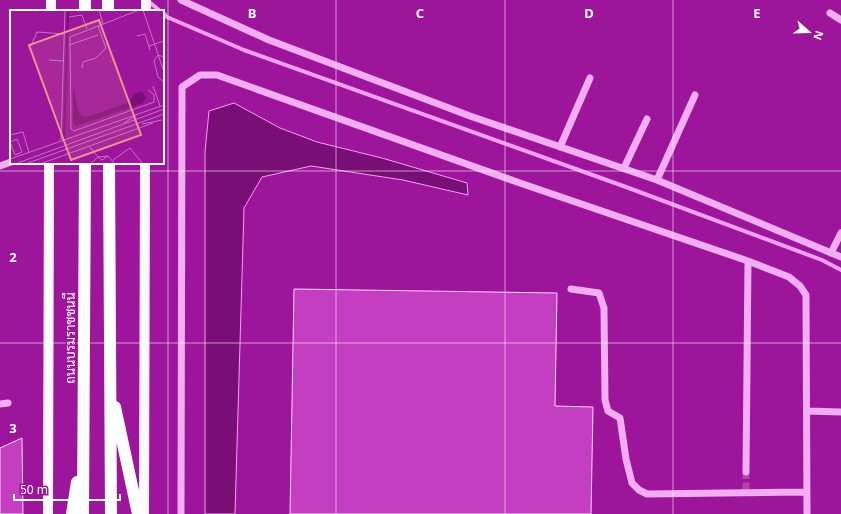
<svg xmlns="http://www.w3.org/2000/svg" width="841" height="514" font-family="'Noto Sans',Sarabun,sans-serif">
	<rect width="100%" height="100%" fill="#9d159b"/>
	<path fill="#7a0e77" stroke="#f59ff6" d="M234,103L280,128L317,142L382,158L467,183L468,195L403,180L311,166L262,177L244,208L235,514H205V152L209,111Z"/>
	<g fill="none" stroke-linecap="round" stroke-linejoin="round">
		<path stroke="#f59ff6" stroke-width="4" d="M147,0L160,11
			M163,13L167,17L244,50L626,187L822,260L841,270"/>
	</g>
	<path fill="#c43ec2" stroke="#fdd5fd" d="M294,289L557,293L555,406L593,407L591,514H290Z
		M22,438L23,514H0V448Z"/>
	<g fill="none" stroke-linecap="round" stroke-linejoin="round">
		<path stroke="#b144af" stroke-width="7" stroke-dasharray="7 3.5" stroke-linecap="butt" d="M746,472V492"/>
		<path stroke="#f3adf3" stroke-width="7" d="M181,0L269,40L470,116L657,180L841,257
			M830,13L841,20
			M560,147L590,78
			M0,166L11,162
			M624,168L647,119
			M657,180L695,95
			M831,253L841,233
			M571,289L599,293L604,308L605,400L608,411L620,418L626,459L632,483L639,490L647,494L807,492
			M0,404L8,403
			M807,411L841,412
			M746,472L748,261
			M181,514L182,87L200,75H217L520,183L748,261L789,277L800,286L806,295L807,514"/>
		<path stroke="#fff9ff" stroke-width="10" d="M51,11V0
			M146,11V0
			M48,514L49,163
			M144,514L145,163"/>
		<path stroke="#fff" stroke-width="12" d="M108,0V11
			M85,11V0
			M109,163L111,514
			M115,407L138,514
			M72,514L77,482
			M83,514L85,163"/>
	</g>
	<path fill="none" stroke="#fff" stroke-width="1" stroke-opacity="0.55" d="M168,0V514M336,0V514M505,0V514M673,0V514M0,171H841M0,343H841"/>
	<g text-anchor="middle" stroke-width="3" stroke-linejoin="round" paint-order="stroke">
		<g font-size="13" fill="#fff" stroke="#9d159b">
			<text transform="translate(70 338) rotate(-90)" y="5">ถนนบรมราชชนนี</text>
		</g>
	</g>
	<g transform="translate(10 10)">
		<rect width="154" height="154" fill="#9d159b"/>
		<path d="M63,77L68,100L72,106L77,107L120,92L124,84L132,81L136,88L133,93L66,116L63,113Z" fill="#7a0e77"/>
		<path fill="none" stroke="#7a0e77" stroke-width="2" d="M54,130L58,0"/>
		<path fill="none" stroke="#c473c3" stroke-width="1" d="M89,0L93,14M129,0L60,27L61,119L64,121L144,92V85L138,80M133,0L154,62M59,7L72,5L77,19M127,26L135,24L140,40M59,35L88,25M21,36L27,22L54,24M139,36L154,31M154,47L148,45L144,51L148,67L154,72M39,50L53,51M72,58L73,52L86,48L96,38L88,16M143,76L150,96M114,113L128,104M132,114L152,110M0,125L13,122L19,143M7,129L12,142L5,145L0,132ZM51,130L55,0M79,136L88,147L98,146L105,154M0,149L154,95M103,150L120,138L133,154M5,154L154,99M15,154L154,104M30,154L143,113M80,154L88,147L92,150L98,146"/>
		<path fill="#ea9494" fill-opacity="0.15" stroke="#ea9494" stroke-width="2" d="M89,10L131,125L61,150L19,35Z"/>
		<rect width="154" height="154" fill="none" stroke="#fff" stroke-width="2"/>
	</g>
	<g font-size="13" text-anchor="middle" font-weight="bold" fill="#fff" stroke="#9d159b" stroke-width="3" stroke-linejoin="round" paint-order="stroke">
		<text x="252" y="18">B</text>
		<text x="420" y="18">C</text>
		<text x="589" y="18">D</text>
		<text x="757" y="18">E</text>
		<text x="13" y="262">2</text>
		<text x="13" y="433">3</text>
	</g>
	<g transform="translate(809 32) rotate(110)" stroke="#9d159b" stroke-width="3" paint-order="stroke">
	<path d="M0-3L7 15L0 10L-7 15Z" fill="#ffffff"/>
	<text y="-6" font-size="11" font-weight="bold" text-anchor="middle" fill="#ffffff">N</text>
	</g>
	<path d="M14 494v6h106v-6" fill="none" stroke="#ffffff" stroke-width="2"/>
	<text x="20" y="494" font-size="12" fill="#ffffff" stroke="#9d159b" stroke-width="3" paint-order="stroke">50 m</text>
</svg>
